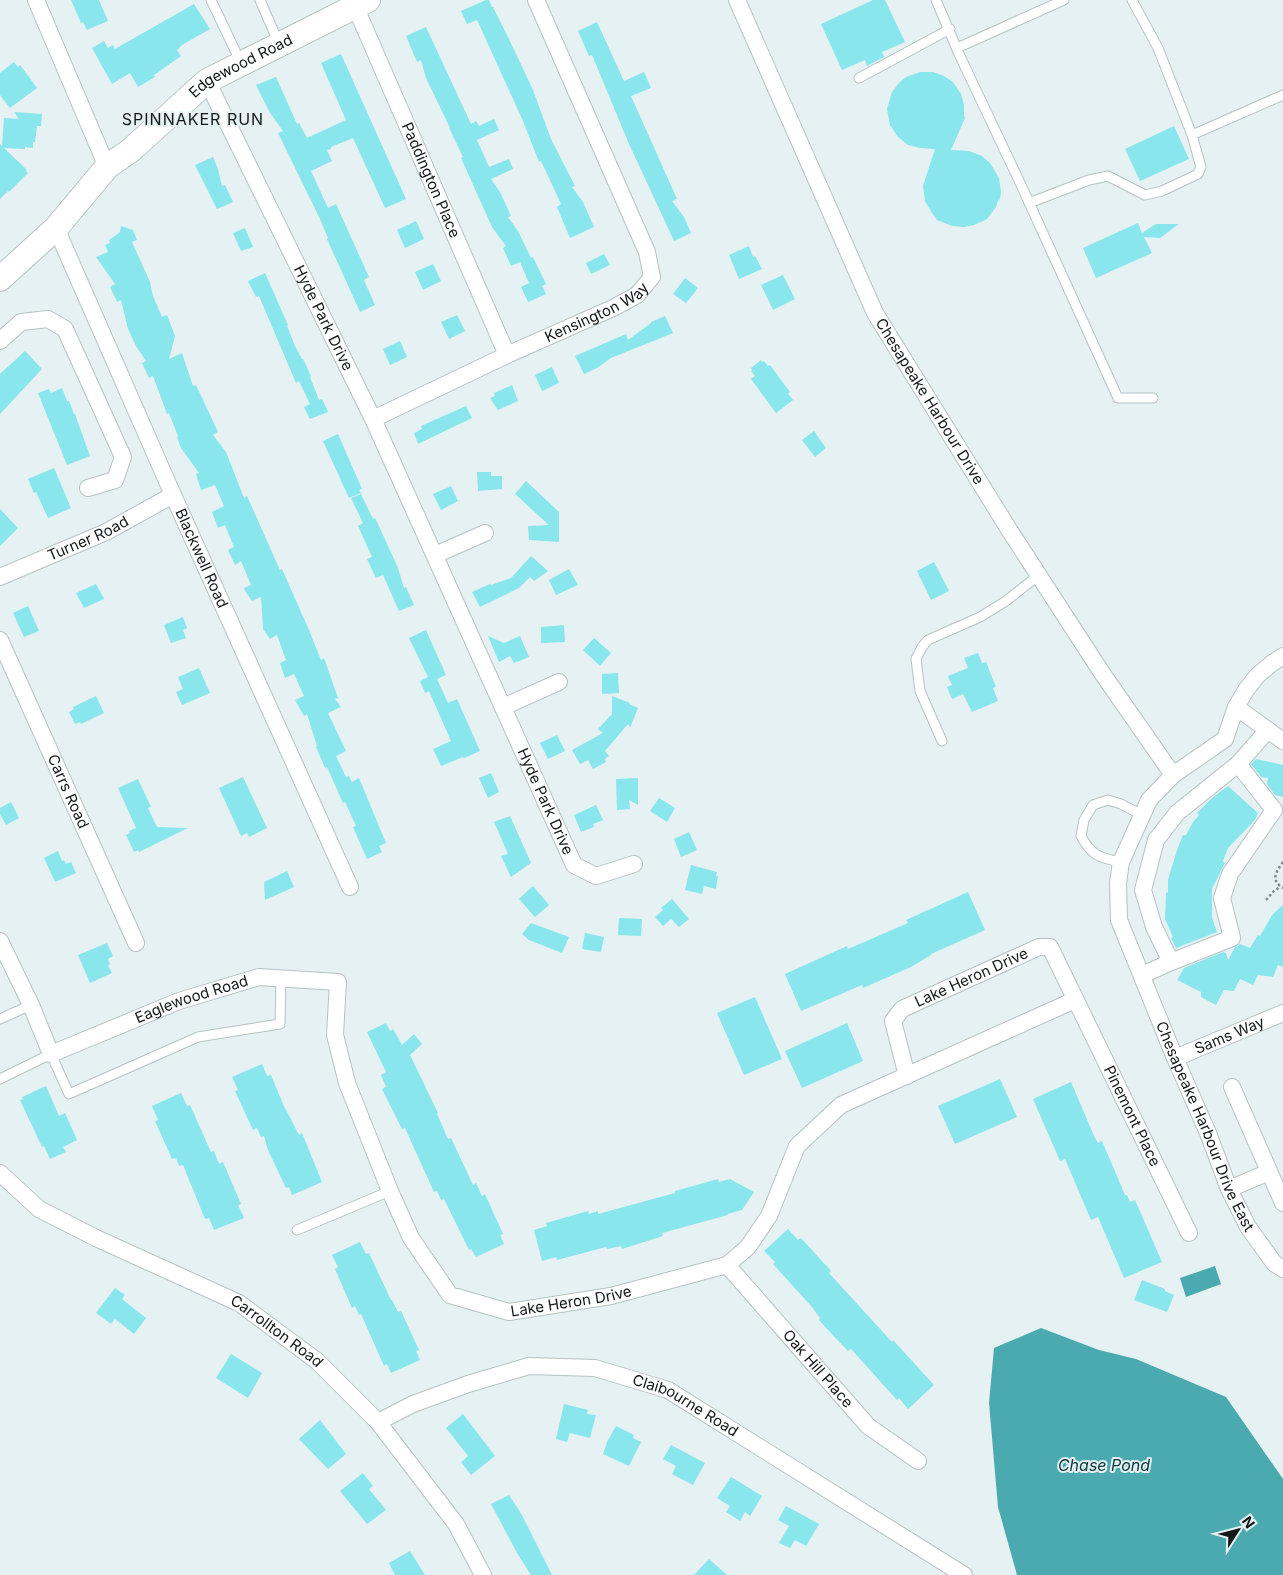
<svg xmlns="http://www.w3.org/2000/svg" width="1283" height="1575" font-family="Inter,sans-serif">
	<rect width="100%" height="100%" fill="#e5f1f2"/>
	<path fill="#4baab0" d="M1215,1266L1221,1284L1186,1297L1180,1278Z
		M1041,1328L1099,1350L1136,1359L1226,1397L1283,1479V1575H1017L998,1507L989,1403L994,1348Z"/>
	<path fill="#89e6ed" d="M71,0H99L108,21L87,30L83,22L81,23Z
		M486,0H489L492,7H493L509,39L533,90L551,139L575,186L572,187L583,202L594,227L570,238L557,207L561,204L541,161L539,162L523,121L477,20L467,24L461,11Z
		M873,0H885L905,42L882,52L884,57L867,66L865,60L842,70L821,24Z
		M194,4L210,29L182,45L177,50L181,56L154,75L155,77L138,87L130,73L112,84L92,48L104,41L108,48L113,45L115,49Z
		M597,22L624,81L644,72L651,88L631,96L677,199L672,201L684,217L691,233L674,241L629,144L592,55L589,56L578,31Z
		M426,27L471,124L476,121L479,126L494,119L499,130L477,140L489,167L509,159L513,169L491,179L500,192L511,216L508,217L518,231L531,258L533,257L546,284L542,286L546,294L528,302L521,287L529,283L520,262L511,266L503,248L506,246L492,227L461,158L463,157L449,128H450L426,78L421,60L417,62L406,36Z
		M341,54L406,199L385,208L353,138L331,147V149L327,150L332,161L311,171L328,208L336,204L369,277L364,280L375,305L360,312L327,239L328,238L320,219L278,133L283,131L270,113L256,85L276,77L297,124L299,123L307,138L346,120L321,63Z
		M14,62L18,67L20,65L37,88L10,108L0,95V73Z
		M920,72H933L944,76L953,82L961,94L964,105V116L965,118L951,150L969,151L982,156L990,163L999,178L1001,192L1000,199L998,201L996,207L987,219L974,225L964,227L952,226L937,220L932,213L925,201L923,186L935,149L920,148L908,145L898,137L890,125L887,109L892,92L899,83L906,77Z
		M14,112L42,114L41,126H37L35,142H33V148L25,147V149L4,148L27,170L26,171L28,173L9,192L8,191L0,199V144L2,146L4,118L19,119Z
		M1174,126L1189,159L1140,181L1125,149Z
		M213,157L218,169L222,186L225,185L233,202L217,209L195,165Z
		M416,221L424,239L405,248L397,230Z
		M1138,223L1142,233L1156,224H1179L1160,238L1144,237L1152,253L1096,278L1083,248Z
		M121,226L133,230L137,240L132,242L150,282L153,296L162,317L167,315L175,336L169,359L182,353L193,386L196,385L218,432L213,435L226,452L244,498L247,496L280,570L282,569L309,630L321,660L324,658L338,698L335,699L341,707L328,713L346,751L336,756L346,777L349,776L352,782L359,778L386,843L379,846L382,852L367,859L353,827L356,826L345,802L343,803L327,767L325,768L316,747L317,746L307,714L304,716L295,700L304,696L294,674L285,678L280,663L286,660L277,635L270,639L263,629L261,597L252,601L247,594L244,588L251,585L241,561L235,565L228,550L234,547L225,525L218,528L212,512L224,506L215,485L201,490L196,474L199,473L181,448L177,437L178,436L169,413L167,414L153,376L149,378L142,363L146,361L136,346L128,329L121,300L117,302L110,287L115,284L96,257L108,252L105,245L110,243L109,240L120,232Z
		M245,228L253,247L241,251L233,233Z
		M749,246L753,257L755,256L762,269L739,279L729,255Z
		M604,254L610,265L591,274L586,263Z
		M433,264L441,281L423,290L415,272Z
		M265,273L288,325L287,326L295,346L302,359H303L311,376L310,377L319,400L322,399L328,412L310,419L304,407L310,404L299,381L296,383L259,296L256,297L248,281Z
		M783,275L795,299L773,310L761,285Z
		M685,278L698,288L686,303L673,294Z
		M457,315L465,331L449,339L441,322Z
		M665,316L673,333L611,358L597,368L584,374L575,356L626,334L628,340L651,323V322Z
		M400,341L407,357L390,365L383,349Z
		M25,351L42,369L0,414V374Z
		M761,360L762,362L764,361L768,366L770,365L790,392L788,394L793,400L776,413L751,379L755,376L751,371L752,370L751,368Z
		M552,367L559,383L542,391L535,375Z
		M512,385L518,401L498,410L490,398L495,396L494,393Z
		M62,388L67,401H69L74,414H75L90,456L67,465L38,393L49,389L51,393Z
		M466,406L472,418L418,444L414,433L422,429L421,426Z
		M814,431L826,448L815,457L802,440Z
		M338,434L362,489L359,490L361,493L349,498L323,441Z
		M54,468L71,508L48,518L36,492L34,493L28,479Z
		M477,472H491V476H502V489L478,491Z
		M526,481L559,512V542L529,540L528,526L549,525L515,494Z
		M451,486L458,501L441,510L433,494Z
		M361,494L373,519L375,518L378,524L398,568L404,588L406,587L414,605L399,611L383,575L376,578L367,559L372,557L358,526L363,523L351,498Z
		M0,509L18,528L0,546Z
		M531,556L548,571L534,581L530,577L519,588L480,607L472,592L490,584L491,585L511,578Z
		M934,562L949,591L931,600L917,571Z
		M569,569L578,585L556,595L549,580Z
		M96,584L104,599L84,608L76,593Z
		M28,606L39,631L24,637L13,613Z
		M183,617L187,628L183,630L186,638L171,643L164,625Z
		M564,625L565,642L541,643V627Z
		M426,630L446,675L437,679L448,703L457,699L480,751L464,758L463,757L441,766L433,749L451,741L429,691L425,693L420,681L428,677L409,638Z
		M488,636L504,643L520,636L529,657L514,663L510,656L499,662Z
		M594,638L611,653L600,666L583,650Z
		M978,653L982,663L986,662L996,687L993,688L998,701L972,712L963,694L952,699L947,687L952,685L948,676L968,668L964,658Z
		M199,668L210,693L182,705L176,692L183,689L178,677Z
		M618,673L619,693L602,694V674Z
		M96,696L104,713L81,724L80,722L75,724L69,712L74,709L73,707Z
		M612,696L630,703L629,704L638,708L630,728L628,724L605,751L609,756L605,759L606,762L593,769L588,760L580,764L572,750L603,733L598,729L612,714Z
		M557,735L565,751L548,759L540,743Z
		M1256,759L1283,765V797L1275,795L1267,784L1268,778L1261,777L1251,764Z
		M491,773L499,792L488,798L479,778Z
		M243,777L267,828L249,837L247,833L241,836L219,788Z
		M638,778V805L629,800L630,809L617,810L616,779Z
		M138,779L151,807L148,808L157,827L188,828L139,852L138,850L134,852L126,835L130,833L129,831L136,828L118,788Z
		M1228,786L1258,813L1255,820L1228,848L1223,861L1225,863L1212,889V918L1217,932L1176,948L1171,938L1173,937L1165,919L1166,893L1168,892V880L1177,850L1183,835H1186L1193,822L1199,815L1197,813L1212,798Z
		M659,798L675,808L667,822L650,811Z
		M11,802L19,818L6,825L0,814V808Z
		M596,805L603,820L593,824L594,827L581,832L574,815Z
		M510,816L531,863L511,877L501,856L508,854L494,822Z
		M689,832L697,850L681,857L674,839Z
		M58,851L62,861L64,860L66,864L71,862L76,873L55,882L44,858Z
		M691,865L717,872L716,876H718L716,889L704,886L702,894L685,890Z
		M287,871L294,887L265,900L264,882Z
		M533,886L549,905L535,917L519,899Z
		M968,892L985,930L931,954V955L911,967L863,988L862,985L855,988L801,1011L785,974L847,946L848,949L908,923L906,920Z
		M672,899L689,919L679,927L671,919L663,926L655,917L663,910L661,908Z
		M1283,905V967L1278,965L1273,977L1258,975L1253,985L1240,979L1234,991L1224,990L1216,1005L1201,997V992L1177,980L1184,968L1223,952L1226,953L1228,960L1235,947L1240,944L1250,948L1258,935L1260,936L1272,915Z
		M619,918L642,919L641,936L618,935Z
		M531,923L569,937L562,953L529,940L522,934Z
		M585,933L604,937L601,952L582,949Z
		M107,943L113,956L108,959L110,964L108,965L112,973L90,983L78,955Z
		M755,997L782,1059L744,1075L717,1013Z
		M386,1023L390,1031L393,1029L396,1034L402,1045L414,1034L422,1044L410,1055L438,1113L437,1114L448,1139L451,1138L473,1185L476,1183L482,1196L485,1194L503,1234L500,1235L504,1244L476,1257L471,1249L469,1250L444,1199L441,1200L437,1191L434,1192L405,1128L402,1129L382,1089L386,1087L381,1075L386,1072L367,1032Z
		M847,1023L863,1061L802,1088L785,1051Z
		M262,1064L267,1076L271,1075L283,1104L299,1135L302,1133L322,1182L292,1195L289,1187L286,1188L268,1150L264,1136L261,1137L257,1128L253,1130L235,1091L238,1090L232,1077Z
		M1000,1079L1017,1117L955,1144L938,1106Z
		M1071,1082L1094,1136L1098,1143L1102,1141L1125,1195H1127L1130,1202L1135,1200L1162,1262L1124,1278L1098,1217L1091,1220L1065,1159L1060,1161L1033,1099Z
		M46,1086L59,1116L65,1113L77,1140L63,1147L66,1152L50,1159L44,1146L42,1147L20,1100L23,1099L22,1097Z
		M181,1093L187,1106L190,1105L211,1152L214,1151L219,1164L223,1162L241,1204L238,1205L244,1218L214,1230L209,1218L205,1219L183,1165L179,1166L176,1158L172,1159L155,1121L158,1120L152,1106Z
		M718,1179L719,1182L730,1179L754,1192L742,1210L727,1214L728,1215L662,1233L663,1236L622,1249L621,1246L607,1249L606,1247L557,1260L556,1257L542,1261L534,1230L547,1226L546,1223L588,1211L589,1214L598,1211V1214L675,1193V1191Z
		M788,1229L798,1240L801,1238L831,1271L829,1273L892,1342L893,1340L934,1385L908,1409L899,1398L897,1400L851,1349L848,1351L827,1329L819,1320L820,1318L812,1307L773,1264L775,1262L764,1251Z
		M360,1242L366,1254L369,1253L391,1300H392L398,1312L401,1311L419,1350L416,1351L420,1360L391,1373L387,1364L384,1366L361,1314L359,1315L355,1306L352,1308L335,1269L338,1267L332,1255Z
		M1142,1280L1165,1289V1291L1174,1295L1167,1312L1134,1300Z
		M115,1288L125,1295L122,1299L146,1318L134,1334L115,1319L111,1324L96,1313Z
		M231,1354L262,1373L248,1398L216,1378Z
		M564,1404L588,1410L587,1414L596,1415L590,1438L570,1433L567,1442L556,1439Z
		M463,1414L495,1456L471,1475L461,1462L468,1456L446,1428Z
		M320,1420L346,1454L328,1469L299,1439Z
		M616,1426L634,1435L633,1438L641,1442L629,1466L603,1454L607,1442Z
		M671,1445L705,1463L693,1485L672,1474L676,1466L663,1459Z
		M363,1473L373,1486L369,1489L386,1510L367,1524L340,1491Z
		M731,1477L762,1496L750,1516L745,1512L740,1521L726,1512L730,1506L717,1498Z
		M509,1495L522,1515L552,1575H531L517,1553L491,1504Z
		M786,1506L819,1524L806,1546L795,1540L790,1548L779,1543L789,1526L778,1520Z
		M410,1551L425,1575H395L389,1563Z
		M709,1559L727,1575H694Z"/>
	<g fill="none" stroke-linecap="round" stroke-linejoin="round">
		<defs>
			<path id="lane" d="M211,0L241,63
				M260,0L279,44
				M936,0L959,54L1022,187L1118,398H1153
				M957,48L1064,0
				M859,78L950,29
				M1192,135L1283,95
				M1029,203L1089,180L1108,176L1145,195L1162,191L1198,174L1201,167L1192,135L1158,48L1132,0
				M942,741L920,691L916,659L922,647L928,640L980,617L1006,601L1039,575
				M1121,862C1099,858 1091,855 1081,836L1084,820L1093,805L1108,800L1121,804L1142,815
				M0,1019L31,1005
				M0,1079L51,1054L69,1094L198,1037L280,1024L281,979
				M297,1230L390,1191"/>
			<g id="street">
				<path d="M36,0L107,167"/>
				<path id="s1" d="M354,0L355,6L507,355"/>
				<path id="s2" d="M737,0L875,313L1008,528L1102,673L1173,775"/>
				<path id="s3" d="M207,81L373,419L574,865L596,876L634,864"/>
				<path id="s4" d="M56,228L173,495L350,887"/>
				<path d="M0,341L21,322L48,319L65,329L123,457L115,480L88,488"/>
				<path id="s5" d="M373,419L507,355L613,308L637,295L652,277L647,252L536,0"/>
				<path d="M435,555L485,533"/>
				<path id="s6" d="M0,577L106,532L173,495"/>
				<path id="s7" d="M0,640L136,943"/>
				<path id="s8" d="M1283,656L1271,664L1257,676L1246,690L1236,707L1225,739L1173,775L1149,800L1121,862L1118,883L1119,920L1175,1058L1208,1133L1229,1189L1248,1227L1274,1263L1283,1269"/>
				<path d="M503,707L559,682"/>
				<path d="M1236,707L1283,741"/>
				<path id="s9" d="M0,941L31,1005L51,1054L179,1001L259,977L338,982L335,1035L347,1083L390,1191L411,1238L450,1295L509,1312L611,1296L727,1265L748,1247L769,1216L797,1146L841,1105L1075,1000"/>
				<path d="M1171,962L1232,938L1222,898L1230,874L1274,810L1238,764"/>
				<path d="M1142,975L1171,962L1154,927L1143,890L1156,840L1177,813L1238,764L1268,730"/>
				<path id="s10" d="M1175,1058L1283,1013"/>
				<path id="s11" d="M907,1076L893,1021L902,1009L1039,947H1050L1189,1233"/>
				<path d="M1232,1087L1283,1203"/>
				<path id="s12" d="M0,1173L39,1209L96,1238L239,1303L317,1361L378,1422L456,1524L483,1575"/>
				<path d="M1229,1189L1269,1172"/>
				<path id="s13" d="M727,1265L868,1426L918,1461"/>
				<path id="s14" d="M378,1422L413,1404L468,1384L529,1366L595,1368L668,1390L964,1575"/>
			</g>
			<g id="secondary">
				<path id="s15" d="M0,279L56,228L107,167L131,150L207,81L368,0"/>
			</g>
		</defs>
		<use href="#lane" stroke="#b6c2c2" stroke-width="11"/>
		<use href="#street" stroke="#b6c2c2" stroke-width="18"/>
		<use href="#secondary" stroke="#b6c2c2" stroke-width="26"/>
		<path stroke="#828a8b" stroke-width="2.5" stroke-dasharray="2.5 2.5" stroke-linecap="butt" d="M1283,862C1276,872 1270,880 1283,888
			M1266,900L1274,891L1280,887"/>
		<use href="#lane" stroke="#fff" stroke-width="9"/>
		<use href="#street" stroke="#fff" stroke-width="16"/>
		<use href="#secondary" stroke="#fff" stroke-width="24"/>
	</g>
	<g text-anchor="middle" stroke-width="4" stroke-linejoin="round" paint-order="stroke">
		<g font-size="15" fill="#141818" stroke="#e5f1f2">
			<text dy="5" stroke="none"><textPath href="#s15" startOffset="324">Edgewood Road</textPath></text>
			<text dy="5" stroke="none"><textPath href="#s1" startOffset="196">Paddington Place</textPath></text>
			<text dy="5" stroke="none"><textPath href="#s5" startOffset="248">Kensington Way</textPath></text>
			<text dy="5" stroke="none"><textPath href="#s3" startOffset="264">Hyde Park Drive</textPath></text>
			<text dy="5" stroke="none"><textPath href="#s2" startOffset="446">Chesapeake Harbour Drive</textPath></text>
			<text dy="5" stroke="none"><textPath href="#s6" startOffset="96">Turner Road</textPath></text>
			<text dy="5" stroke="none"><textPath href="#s4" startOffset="361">Blackwell Road</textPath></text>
			<text dy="5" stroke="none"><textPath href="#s7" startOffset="166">Carrs Road</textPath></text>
			<text dy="5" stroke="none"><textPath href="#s3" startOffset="796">Hyde Park Drive</textPath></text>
			<text dy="5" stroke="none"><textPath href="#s11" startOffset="148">Lake Heron Drive</textPath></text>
			<text dy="5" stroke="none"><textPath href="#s9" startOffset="275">Eaglewood Road</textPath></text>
			<text dy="5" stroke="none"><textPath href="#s10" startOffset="59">Sams Way</textPath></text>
			<text dy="5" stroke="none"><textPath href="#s11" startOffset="421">Pinemont Place</textPath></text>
			<text dy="5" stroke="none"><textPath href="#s8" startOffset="552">Chesapeake Harbour Drive East</textPath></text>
			<text dy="5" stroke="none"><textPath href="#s9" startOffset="889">Lake Heron Drive</textPath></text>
			<text dy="5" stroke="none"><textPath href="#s12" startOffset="321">Carrollton Road</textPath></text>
			<text dy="5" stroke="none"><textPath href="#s13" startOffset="138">Oak Hill Place</textPath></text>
			<text dy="5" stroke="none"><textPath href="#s14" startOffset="326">Claibourne Road</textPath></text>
		</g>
		<g font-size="16" letter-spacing="1" fill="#141818" stroke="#e5f1f2">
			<text x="193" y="125">SPINNAKER RUN</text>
		</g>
		<g font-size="16" font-style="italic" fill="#073639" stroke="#e5f1f2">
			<text x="1104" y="1471">Chase Pond</text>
		</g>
	</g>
	<g transform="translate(1238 1530) rotate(54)" stroke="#e5f1f2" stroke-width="4" paint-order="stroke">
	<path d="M0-4L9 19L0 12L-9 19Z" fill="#141818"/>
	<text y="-8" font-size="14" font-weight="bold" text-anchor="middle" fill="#141818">N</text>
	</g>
</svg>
